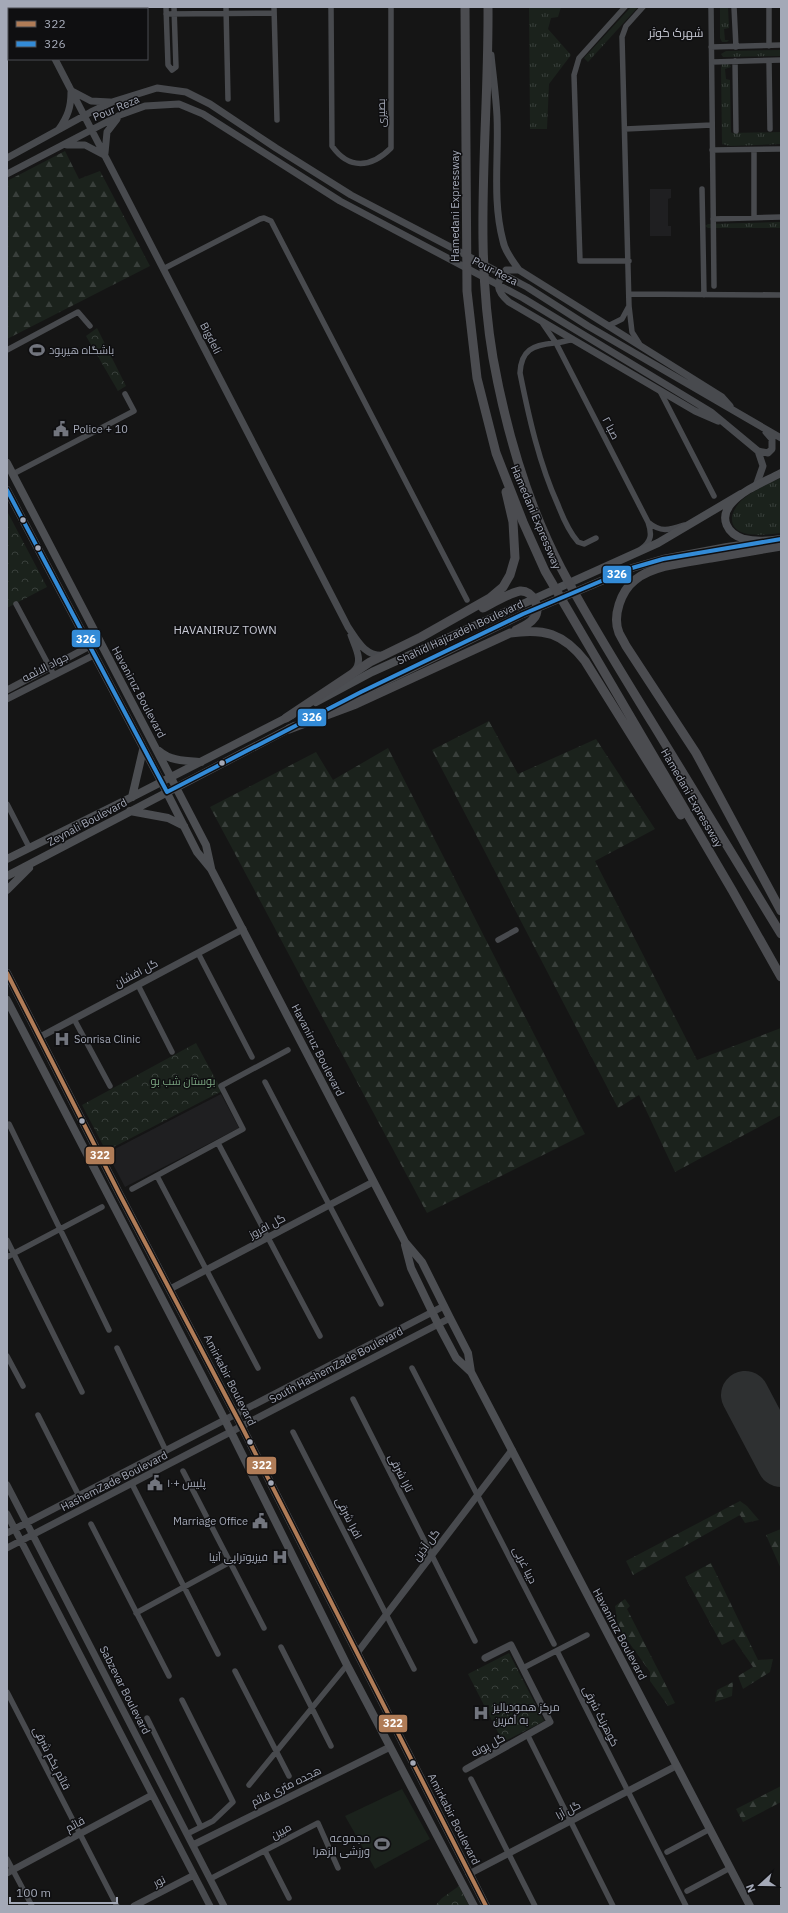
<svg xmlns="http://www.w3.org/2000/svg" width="788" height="1913" font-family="'IBM Plex Sans',Cairo,sans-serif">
	<defs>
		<pattern id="grass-tufts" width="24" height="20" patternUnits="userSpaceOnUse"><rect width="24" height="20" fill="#1b221c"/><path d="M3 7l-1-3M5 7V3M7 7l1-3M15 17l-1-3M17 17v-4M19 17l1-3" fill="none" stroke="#393f3b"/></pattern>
		<pattern id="forest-firs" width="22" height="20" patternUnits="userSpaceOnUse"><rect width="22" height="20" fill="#1b221c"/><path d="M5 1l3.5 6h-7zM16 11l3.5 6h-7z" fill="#393f3b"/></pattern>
		<pattern id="park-crowns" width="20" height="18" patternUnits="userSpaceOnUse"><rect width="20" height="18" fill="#1b221c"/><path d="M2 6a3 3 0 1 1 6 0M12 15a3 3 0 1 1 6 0" fill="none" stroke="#393f3b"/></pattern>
	</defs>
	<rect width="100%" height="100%" fill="#151515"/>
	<path fill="#1f1f21" d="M650,189H671V198L668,199V226H671V236H650Z
		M221,1094L239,1128L125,1187L107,1153Z"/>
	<path fill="url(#grass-tufts)" d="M529,7H561L558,17L551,18L548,29L571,55L549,84L547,129H530Z
		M631,7H638L588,62L584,58Z
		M720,7H728L729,28L724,29L725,40H729L727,42H722L720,38Z
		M781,50V56L726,57H723L721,54L726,51Z
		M725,63L730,65L731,67L725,69L726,79L730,80L731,132L732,133L781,132V144L730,146L722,144L721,68L722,64Z
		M781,222V228H708L705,226L708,224Z
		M781,478V533C767,535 730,540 732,517C733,511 738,503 743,499C754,490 768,484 781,478Z"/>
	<path fill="url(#forest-firs)" d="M65,151L79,179L100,171L150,266L7,339V181Z
		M489,721L518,774L596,739L655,829L595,861L697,1060L781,1028V1115L675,1172L639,1095L618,1108L432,750Z
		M388,748L585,1134L427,1213L210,807L316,752L333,780Z
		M740,1501L747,1506L759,1520L745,1523L740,1515L633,1575L626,1561Z
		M781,1529V1569L766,1535Z
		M711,1563L758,1660L773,1659L770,1672L743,1689L738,1676L753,1667L734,1639L722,1645L685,1577Z
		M625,1599L630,1606L627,1609L675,1703L668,1706L650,1681V1672L618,1627L615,1606Z
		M733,1682L732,1696L715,1702L717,1690Z
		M781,1786V1802L743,1822L736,1809Z"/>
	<path fill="url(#park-crowns)" d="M97,328L126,386L118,391L86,336Z
		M7,511L47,587L7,608Z
		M196,1043L222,1091L106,1151L82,1105Z
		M509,1653L544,1721L503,1742L468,1674Z
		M459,1886L469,1906H435L442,1898Z"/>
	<path fill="#1b221c" d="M402,1789L430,1839L375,1869L345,1816Z"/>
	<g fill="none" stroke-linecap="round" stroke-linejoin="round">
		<path stroke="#2e3031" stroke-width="48" d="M745,1395L781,1463"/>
		<path stroke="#484a4e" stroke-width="5.5" d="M166,7L168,65L172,70L176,67L174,7
			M226,7L228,99
			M274,7L277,120
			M331,7L332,146C349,170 371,168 391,148V7
			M625,7L579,58L574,75L580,261H629
			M711,7L714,286
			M734,7L736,47
			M769,7V46
			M166,14L274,13
			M711,47L781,45
			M735,61L736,131
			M769,61L770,129
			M712,62L781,60
			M625,129L712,125
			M712,150L781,149
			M754,150V218
			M702,189L704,295
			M713,219L781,217
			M163,269L260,219L264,218L271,221L467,600
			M629,294L781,295
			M543,324L556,343L648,522C652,534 652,541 641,549
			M608,326L622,319L629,306
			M573,340C566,340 561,343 554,343C533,345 521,350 520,373C529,418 539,463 558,505C563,518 569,532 578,542L584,544L596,538
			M639,343L632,332L629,306L622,37L626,26L643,7
			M7,350L78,312L90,326
			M660,391L714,496
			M13,474L134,411L125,394
			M648,522C661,533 669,530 684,525
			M16,604L54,675
			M7,804L29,847
			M498,940L516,930
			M198,953L252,1057
			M138,985L172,1052
			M74,1019L110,1086
			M265,1082L381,1304
			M9,1124L109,1330
			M218,1143L320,1336
			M157,1176L258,1368
			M132,1189L243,1129L221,1086L288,1050
			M7,1240L82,1392
			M7,1257L102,1207
			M117,1348L166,1451
			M7,1356L23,1386
			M412,1368L554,1644
			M353,1399L475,1641
			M38,1415L79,1496
			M293,1432L414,1669
			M183,1471L264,1628
			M132,1484L218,1654
			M91,1524L169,1676
			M136,1613L230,1562
			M281,1647L331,1746
			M557,1651L686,1906
			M523,1668L587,1635
			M235,1671L289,1776
			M7,1692L117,1906
			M182,1700L233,1802L213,1821L187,1834
			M147,1718L201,1827
			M528,1736L613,1906
			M471,1779L535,1906
			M249,1785L347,1665
			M265,1851L289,1898
			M667,1852L710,1829
			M7,1859L32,1906
			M210,1879L318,1823L338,1868
			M687,1891L730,1868"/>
		<path stroke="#484a4e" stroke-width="7" d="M29,7L30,9
			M491,55C493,75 496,96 497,116C499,157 492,200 503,241C505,252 513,261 519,270L722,397L730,406
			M55,59L348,627C357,640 365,657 384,655
			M72,91L91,101L110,102
			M59,129C68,116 71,107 71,92
			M67,145H85L104,155
			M105,153L107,132L117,119
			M7,158L91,112L112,102L157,88L186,92L210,104L276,148L351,195L527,287L588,326L781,438
			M7,174L120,115L145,106L179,104L203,114L340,201L523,298L711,412L758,451L763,466L756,486
			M519,270H506C495,283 496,291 509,302L695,411L718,421
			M758,451L768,453L772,449V439L766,432
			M351,635C355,647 364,661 354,671
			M7,690L90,646
			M7,699L94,655
			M40,1037L243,929
			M170,1289L373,1182
			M7,1485L224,1906
			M7,1514L210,1906
			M7,1533L444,1306
			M7,1548L450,1318
			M357,1653L512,1450
			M466,1769L550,1722L511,1645L485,1658
			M193,1845L390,1747
			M7,1873L152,1795
			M469,1874L676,1766
			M134,1906L194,1875"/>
		<path stroke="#4c4e52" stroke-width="8" d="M7,463L206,845L211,868
			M781,473C764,482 744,489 731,504C719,518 727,534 744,539C756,542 769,541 781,539
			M7,490L161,781L197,852L211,869L405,1242L422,1262L450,1318L468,1353L471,1372
			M316,702L372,672L658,543L741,494
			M313,717L523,614L632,568L663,559L727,547L769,541
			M159,751C170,761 186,761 201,762
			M132,797L143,750
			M130,811L168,818L184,826
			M7,859L132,797L292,715
			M7,876L294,726
			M7,890L29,868
			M7,973L120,1195L242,1427L486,1906
			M7,1000L225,1420L347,1665L474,1906
			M405,1245L411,1268L438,1324L456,1358L471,1372L750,1906"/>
		<path stroke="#4b4c50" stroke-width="9" d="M465,7L467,291L477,378L496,453L523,522L545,571L732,890L781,977
			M488,7C489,124 473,242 493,358C506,430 527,503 561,568C589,621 621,672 653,724C695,794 738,864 781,934
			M781,546C758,550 734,554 711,558C688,562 653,565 635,580C621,591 612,616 619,633C621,637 624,642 626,646L696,753L781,911
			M483,608C491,604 512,592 520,591C533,590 542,609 534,618C530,624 522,627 516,630
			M286,718L370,662L421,637L490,598L503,587L510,575L515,558L513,522L506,492
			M289,729L356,704L510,633C544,628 563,633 585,661L681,815"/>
		<defs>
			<path id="bus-1" d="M7,973L120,1195L242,1427L486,1906"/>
			<path id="bus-2" d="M7,490L167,792L361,692L523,614L632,568L663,559L781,539"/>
		</defs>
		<use href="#bus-1" stroke="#0f0f11" stroke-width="7"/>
		<use href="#bus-2" stroke="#0f0f11" stroke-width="7"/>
		<use href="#bus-1" stroke="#b07c57" stroke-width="4"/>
		<use href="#bus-2" stroke="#338bd7" stroke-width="4"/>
	</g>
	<defs>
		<symbol id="stadium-bare" viewBox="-9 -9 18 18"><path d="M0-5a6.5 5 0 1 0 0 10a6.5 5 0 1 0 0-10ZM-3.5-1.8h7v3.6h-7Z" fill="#72757e" stroke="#0f0f11" stroke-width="2.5" paint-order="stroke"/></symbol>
		<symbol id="civic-bare" viewBox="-9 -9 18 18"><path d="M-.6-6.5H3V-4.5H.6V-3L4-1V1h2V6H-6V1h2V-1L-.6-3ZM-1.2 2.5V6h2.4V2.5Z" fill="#72757e" stroke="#0f0f11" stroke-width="2.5" paint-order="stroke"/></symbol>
		<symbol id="hospital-bare" viewBox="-9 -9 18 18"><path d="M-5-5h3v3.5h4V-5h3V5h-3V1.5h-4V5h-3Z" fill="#72757e" stroke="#0f0f11" stroke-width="2.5" paint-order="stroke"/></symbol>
	</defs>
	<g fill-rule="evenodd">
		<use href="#stadium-bare" x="26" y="339" width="22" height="22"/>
		<use href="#civic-bare" x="50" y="418" width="22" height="22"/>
		<use href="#hospital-bare" x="51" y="1028" width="22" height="22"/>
		<use href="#civic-bare" x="144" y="1472" width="22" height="22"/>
		<use href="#civic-bare" x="249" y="1510" width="22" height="22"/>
		<use href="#hospital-bare" x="269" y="1546" width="22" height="22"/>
		<use href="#hospital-bare" x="470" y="1702" width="22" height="22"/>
		<use href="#stadium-bare" x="371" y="1833" width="22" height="22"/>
	</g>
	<g fill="#a4a9b7" stroke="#0f0f11" stroke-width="1.5">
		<circle cx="23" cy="520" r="3.5"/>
		<circle cx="38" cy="548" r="3.5"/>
		<circle cx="222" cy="763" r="3.5"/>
		<circle cx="82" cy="1121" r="3.5"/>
		<circle cx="250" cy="1442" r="3.5"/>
		<circle cx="271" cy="1483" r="3.5"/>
		<circle cx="413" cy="1763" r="3.5"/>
	</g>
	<g text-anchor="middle" stroke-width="3" stroke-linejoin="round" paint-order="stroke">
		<g font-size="11" fill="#a4a9b7" stroke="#0f0f11">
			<text transform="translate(116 108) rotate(-23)" y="4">Pour Reza</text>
			<text transform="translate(381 113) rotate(-90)" y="4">بصیری</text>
			<text transform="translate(455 206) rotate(-90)" y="4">Hamedani Expressway</text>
			<text transform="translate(495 271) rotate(27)" y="4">Pour Reza</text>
			<text transform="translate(211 338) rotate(63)" y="4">Bigdeli</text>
			<text transform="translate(611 428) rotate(63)" y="4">صبا ۲</text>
			<text transform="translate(536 517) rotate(67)" y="4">Hamedani Expressway</text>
			<text transform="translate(460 632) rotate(-25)" y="4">Shahid Hajizadeh Boulevard</text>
			<text transform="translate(45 667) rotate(-27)" y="4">جواد الائمه</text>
			<text transform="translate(139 692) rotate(62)" y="4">Havaniruz Boulevard</text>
			<text transform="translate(692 798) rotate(60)" y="4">Hamedani Expressway</text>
			<text transform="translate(87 822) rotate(-28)" y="4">Zeynali Boulevard</text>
			<text transform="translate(136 973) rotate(-28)" y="4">گل افشان</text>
			<text transform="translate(318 1050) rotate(63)" y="4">Havaniruz Boulevard</text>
			<text transform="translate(267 1226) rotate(-28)" y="4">گل افروز</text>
			<text transform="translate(336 1365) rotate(-28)" y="4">South HashemZade Boulevard</text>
			<text transform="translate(230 1380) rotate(63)" y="4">Amirkabir Boulevard</text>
			<text transform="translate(401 1473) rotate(63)" y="4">تارا شرقی</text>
			<text transform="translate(114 1481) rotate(-27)" y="4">HashemZade Boulevard</text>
			<text transform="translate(349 1518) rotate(63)" y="4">افرا شرقی</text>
			<text transform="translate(426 1545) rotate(-53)" y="4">گل آذین</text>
			<text transform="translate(525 1565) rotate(63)" y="4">دیبا غربی</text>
			<text transform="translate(620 1634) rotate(62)" y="4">Havaniruz Boulevard</text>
			<text transform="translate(125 1690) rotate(63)" y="4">Sabzevar Boulevard</text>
			<text transform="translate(601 1716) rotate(63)" y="4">کوهرنگ شرقی</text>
			<text transform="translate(488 1745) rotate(-28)" y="4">گل پونه</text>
			<text transform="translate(52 1758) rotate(63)" y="4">قائم یکم شرقی</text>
			<text transform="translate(286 1786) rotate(-26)" y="4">هجده متری قائم</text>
			<text transform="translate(568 1810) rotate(-28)" y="4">گل آرا</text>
			<text transform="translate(454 1819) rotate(63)" y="4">Amirkabir Boulevard</text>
			<text transform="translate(75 1824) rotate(-28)" y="4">قائم</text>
			<text transform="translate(281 1831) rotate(-28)" y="4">مبین</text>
			<text transform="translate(159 1881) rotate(-27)" y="4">نور</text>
		</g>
		<g font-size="11" fill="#a4a9b7" stroke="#0f0f11" text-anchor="start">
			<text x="49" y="354">باشگاه هیربود</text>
			<text x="73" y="433">Police + 10</text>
			<text x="74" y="1043">Sonrisa Clinic</text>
			<text x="167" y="1487">پلیس +۱۰</text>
			<text x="248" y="1525" text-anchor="end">Marriage Office</text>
			<text x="268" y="1561" text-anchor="end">فیزیوتراپی آنیا</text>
			<text x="493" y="1711">مرکز همودیالیز<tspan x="493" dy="13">به آفرین</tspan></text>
			<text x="370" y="1842" text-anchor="end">مجموعه<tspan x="370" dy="13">ورزشی الزهرا</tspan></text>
		</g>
		<g font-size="11" fill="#7aa480" stroke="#0f0f11">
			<text x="183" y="1085">بوستان شب بو</text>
		</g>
		<g font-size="12" fill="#c6c8d3" stroke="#0f0f11">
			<text x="676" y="37">شهرک کوثر</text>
			<text x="225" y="634">HAVANIRUZ TOWN</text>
		</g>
	</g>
	<g stroke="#0f0f11" stroke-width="1.5">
		<rect x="602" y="565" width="30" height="19" rx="4" fill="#338bd7"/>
		<rect x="71" y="629" width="30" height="19" rx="4" fill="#338bd7"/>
		<rect x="297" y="708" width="30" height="19" rx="4" fill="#338bd7"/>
		<rect x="85" y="1146" width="30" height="19" rx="4" fill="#b07c57"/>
		<rect x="246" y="1456" width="31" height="19" rx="4" fill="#b07c57"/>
		<rect x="378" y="1714" width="30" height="19" rx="4" fill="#b07c57"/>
	</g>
	<g font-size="11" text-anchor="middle" font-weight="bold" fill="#fff">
		<text x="617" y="578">326</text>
		<text x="86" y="643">326</text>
		<text x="312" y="721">326</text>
		<text x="100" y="1159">322</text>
		<text x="262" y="1469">322</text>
		<text x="393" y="1727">322</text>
	</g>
	<rect width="788" height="1913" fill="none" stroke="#a4a9b7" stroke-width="16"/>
	<rect x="8" y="8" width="140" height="52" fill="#0f0f11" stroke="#4b4d53"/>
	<rect x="16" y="21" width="20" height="6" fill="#b07c57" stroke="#4b4d53"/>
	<text x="44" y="28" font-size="12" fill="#a4a9b7">322</text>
	<rect x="16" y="41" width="20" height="6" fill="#338bd7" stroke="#4b4d53"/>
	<text x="44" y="48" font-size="12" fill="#a4a9b7">326</text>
	<g transform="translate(760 1885) rotate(249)" stroke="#0f0f11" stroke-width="3" paint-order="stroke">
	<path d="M0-3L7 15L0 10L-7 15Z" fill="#a4a9b7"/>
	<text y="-6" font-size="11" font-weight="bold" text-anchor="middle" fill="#a4a9b7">N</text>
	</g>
	<path d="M10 1897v6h107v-6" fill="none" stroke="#a4a9b7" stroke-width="2"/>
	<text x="16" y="1897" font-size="12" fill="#a4a9b7" stroke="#0f0f11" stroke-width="3" paint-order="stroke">100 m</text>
</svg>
